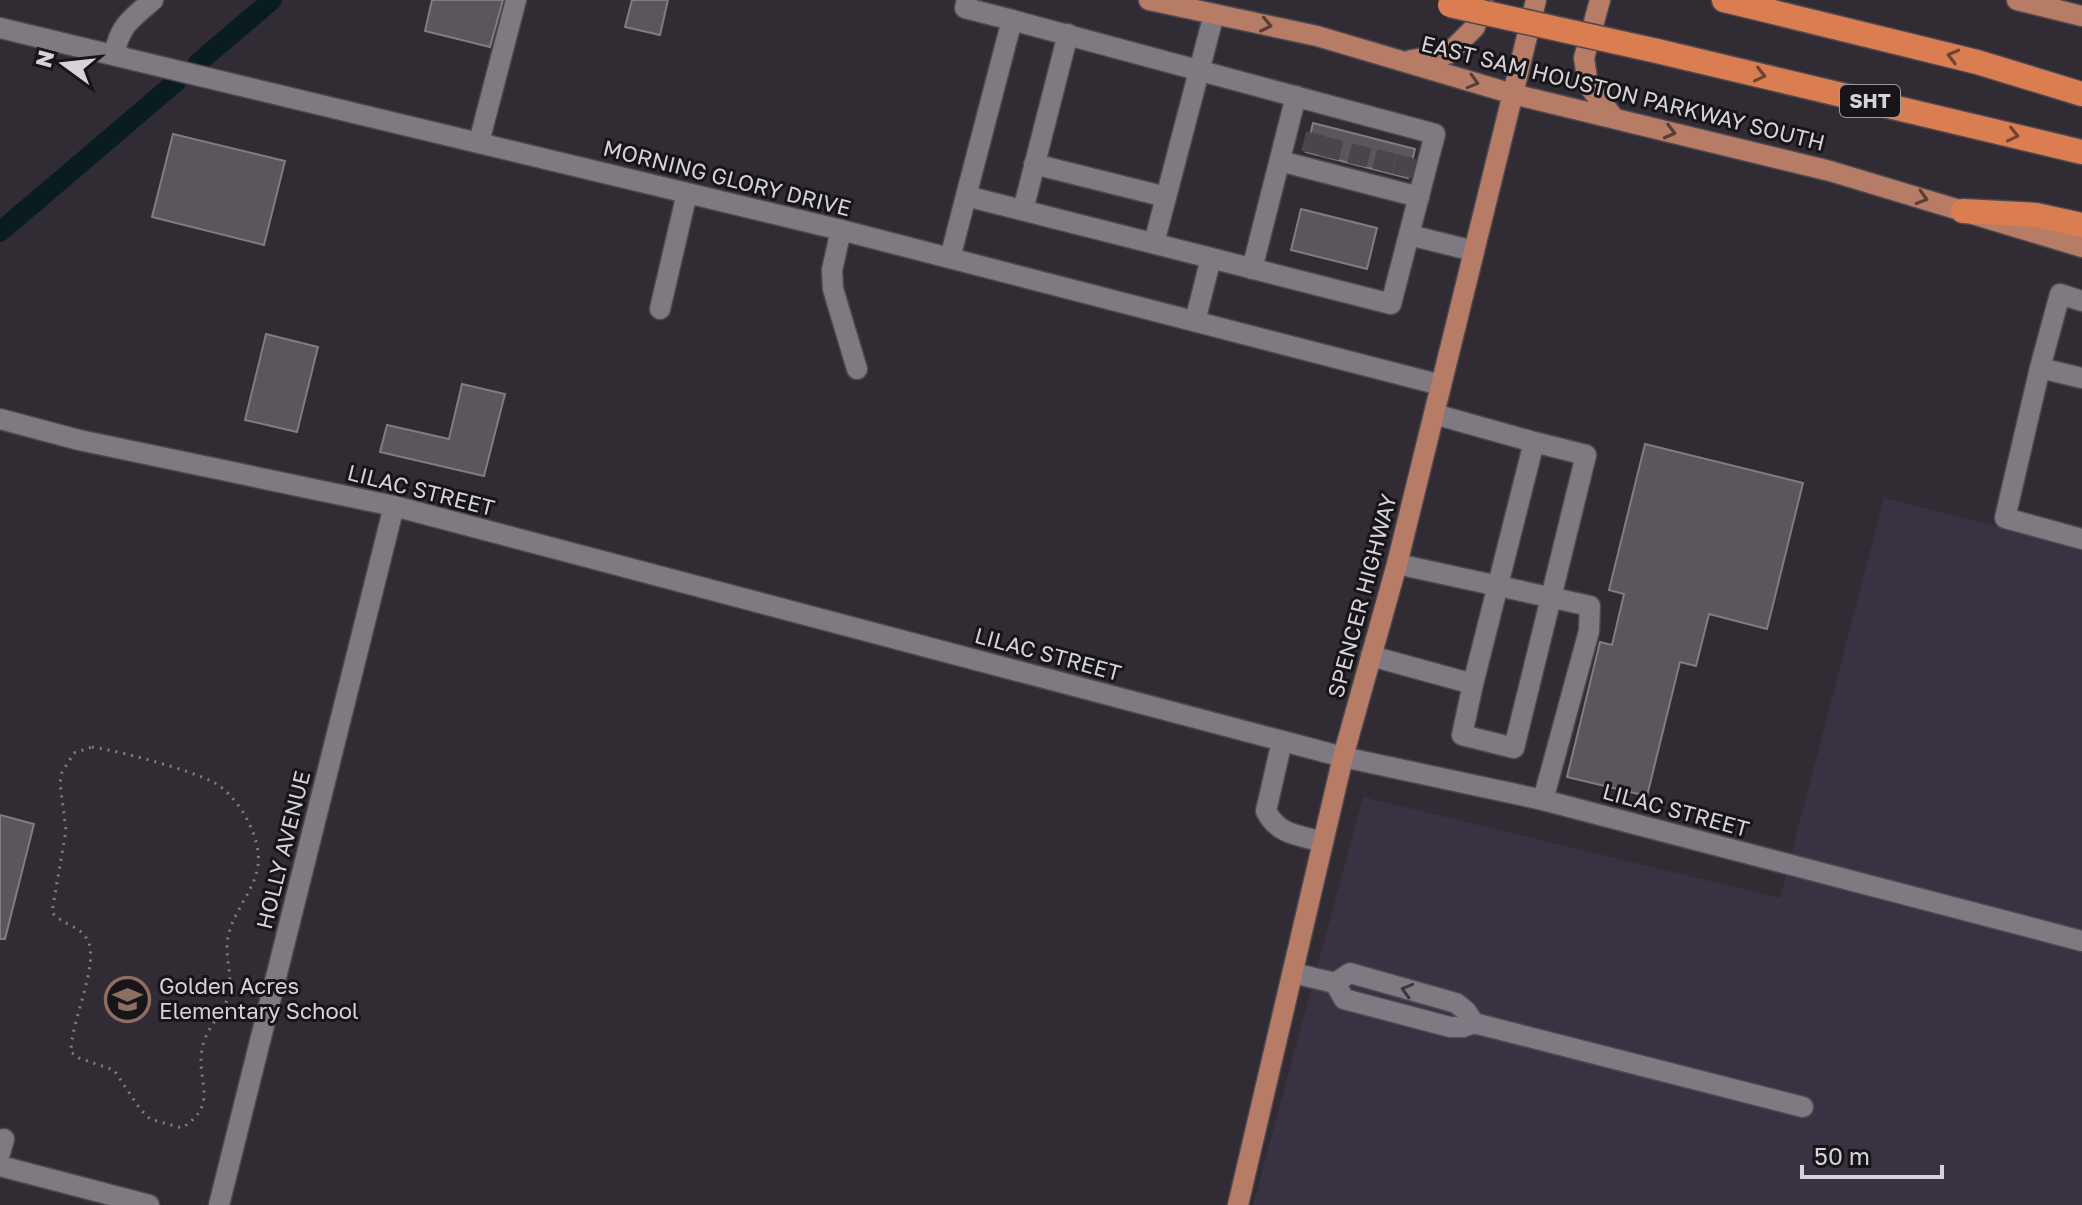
<svg xmlns="http://www.w3.org/2000/svg" width="2082" height="1205" font-family="'Golos Text',sans-serif">
	<rect width="100%" height="100%" fill="#312c33"/>
	<path fill="#393242" d="M1884,498L2082,548V1205H1253L1363,797L1780,898Z"/>
	<g fill="none" stroke-linecap="round" stroke-linejoin="round">
		<path stroke="#091c1f" stroke-width="20" d="M198,63L272,0
			M0,232L176,82"/>
	</g>
	<path fill="#5b565e" stroke="#817b84" stroke-width="2" d="M432,0H503L490,47L425,31Z
		M632,0H668L660,35L625,27Z
		M1313,123L1415,149L1408,178L1306,152Z
		M173,134L285,161L264,245L152,217Z
		M1301,209L1377,228L1367,269L1291,250Z
		M266,334L318,347L297,432L245,420Z
		M462,384L505,394L484,476L380,452L387,425L449,439Z
		M1645,444L1803,483L1767,629L1709,614L1696,666L1680,662L1647,796L1567,777L1600,642L1612,645L1624,594L1609,590Z
		M0,815L34,824L5,939H0Z"/>
	<g fill="none" stroke-linecap="round" stroke-linejoin="round">
		<path stroke="#4a454c" stroke-width="20" stroke-dasharray="20 10" stroke-linecap="butt" d="M1311,153L1318,125
			M1329,158L1336,129
			M1357,165L1364,136
			M1382,171L1389,143
			M1402,176L1409,147"/>
		<defs>
			<path id="minor" d="M1012,20L1435,134L1391,304L1211,258
				M0,28L841,230L1441,385
				M114,54C121,24 130,20 153,0
				M479,142L516,0
				M1280,161L1419,197
				M1034,164L1166,197
				M966,196L1012,20L965,8L967,0
				M1023,210L1068,34
				M841,230L832,270L833,289L857,369
				M1409,235L1474,251
				M1154,243L1214,14
				M950,258L966,196L1211,258L1195,321
				M1252,269L1296,96
				M2082,301L2060,294L2040,368L2082,378
				M660,309L687,193
				M2040,368L2005,518L2082,539
				M0,419L79,440L394,506L1343,757L1543,800L2082,941
				M1397,564L1590,606L1589,631L1543,800
				M1371,656L1473,684L1534,442L1434,414
				M1473,684L1462,735L1514,748L1586,455L1534,442
				M1282,741L1266,811C1278,835 1299,835 1323,842
				M1293,973L1335,983L1350,973L1456,1003L1466,1011L1474,1023
				M1335,983L1344,999L1450,1027H1463L1474,1023L1803,1107
				M0,1153L4,1139
				M0,1166L149,1205
				M219,1205L394,506"/>
			<path id="major" d="M1149,0L1317,36L1513,94L1830,171L2082,247
				M1600,0L1584,58L1588,85L1614,118
				M2017,0L2082,16
				M1411,60L1448,54L1475,27L1483,0
				M1238,1205L1343,757L1397,564L1536,0"/>
			<path id="highway" d="M1724,0L1977,62L2082,94
				M1657,51L2082,152
				M1963,211L2036,215L2082,225"/>
		</defs>
		<use href="#minor" stroke="#4e4950" stroke-width="23"/>
		<use href="#major" stroke="#4e4950" stroke-width="23"/>
		<use href="#highway" stroke="#4e4950" stroke-width="27"/>
		<path stroke="#817d83" stroke-width="3" stroke-dasharray="2 6" stroke-linecap="butt" d="M92,747C120,751 191,770 215,783C239,797 262,838 258,866C254,891 235,909 229,933C223,953 233,973 229,993C225,1011 210,1024 204,1041C192,1080 223,1101 182,1128L150,1119L140,1109L114,1070L79,1058L71,1052C70,1023 101,962 87,939C79,925 60,924 52,912L66,830L60,783L62,772L74,753Z"/>
		<use href="#minor" stroke="#7f7a82" stroke-width="20"/>
		<use href="#major" stroke="#b67c65" stroke-width="20"/>
		<use href="#highway" stroke="#da7d51" stroke-width="24"/>
		<defs>
			<path id="highway-bridge" d="M1450,5L1657,51"/>
		</defs>
		<use href="#highway-bridge" stroke="#4e4950" stroke-width="27" stroke-linecap="butt"/>
		<use href="#highway-bridge" stroke="#da7d51" stroke-width="24"/>
	</g>
	<defs><path id="oneway-chevron" d="M-2-3.5L2.5 0L-2 3.5" fill="none" stroke-width="1.6" stroke-linecap="round" stroke-linejoin="round" transform="scale(2)"/></defs>
	<g stroke="#573e37">
		<use href="#oneway-chevron" transform="translate(1266 25) rotate(12)"/>
		<use href="#oneway-chevron" transform="translate(1473 82) rotate(16)"/>
		<use href="#oneway-chevron" transform="translate(1670 132) rotate(14)"/>
		<use href="#oneway-chevron" transform="translate(1922 198) rotate(17)"/>
	</g>
	<g stroke="#6f4432">
		<use href="#oneway-chevron" transform="translate(1953 56) rotate(-166)"/>
		<use href="#oneway-chevron" transform="translate(1760 75) rotate(13)"/>
		<use href="#oneway-chevron" transform="translate(2013 135) rotate(13)"/>
	</g>
	<use stroke="#3b383d" href="#oneway-chevron" transform="translate(1407 990) rotate(-164)"/>
	<defs>
		<symbol id="school-ring" viewBox="-11 -11 22 22"><circle r="9.5" fill="#171518" stroke="#8d6e63" stroke-width="1.5"/><path d="M0-5L7-2L0 1L-7-2ZM-4 1L0 2.5L4 1V4Q0 6-4 4Z" fill="#8d6e63"/></symbol>
	</defs>
	<g fill-rule="evenodd">
		<use href="#school-ring" x="102" y="974" width="51" height="51"/>
	</g>
	<g text-anchor="middle" stroke-width="6" stroke-linejoin="round" paint-order="stroke">
		<rect fill="#171518" stroke="#9d9a9e" stroke-width="2" x="1840" y="85" width="60" height="32" rx="6"/>
		<g font-size="20" font-weight="bold" fill="#d6d3d8">
			<text x="1870" y="108">SHT</text>
		</g>
		<g font-size="22" fill="#d6d3d8" stroke="#171518">
			<text transform="translate(1623 93) rotate(14)" y="8">EAST SAM HOUSTON PARKWAY SOUTH</text>
			<text transform="translate(727 178) rotate(14)" y="8">MORNING GLORY DRIVE</text>
			<text transform="translate(421 490) rotate(14)" y="8">LILAC STREET</text>
			<text transform="translate(1362 596) rotate(-75)" y="8">SPENCER HIGHWAY</text>
			<text transform="translate(1048 654) rotate(15)" y="8">LILAC STREET</text>
			<text transform="translate(1676 810) rotate(15)" y="8">LILAC STREET</text>
			<text transform="translate(283 850) rotate(-76)" y="8">HOLLY AVENUE</text>
		</g>
		<g font-size="22" fill="#d6d3d8" stroke="#171518" text-anchor="start">
			<text x="159" y="994">Golden Acres<tspan x="159" dy="25">Elementary School</tspan></text>
		</g>
	</g>
	<g transform="translate(64 64) rotate(285)" stroke="#171518" stroke-width="6" paint-order="stroke">
	<path d="M0-6L14 30L0 20L-14 30Z" fill="#d6d3d8"/>
	<text y="-12" font-size="22" font-weight="bold" text-anchor="middle" fill="#d6d3d8">N</text>
	</g>
	<path d="M1802 1165v12h140v-12" fill="none" stroke="#d6d3d8" stroke-width="4"/>
	<text x="1814" y="1165" font-size="24" fill="#d6d3d8" stroke="#171518" stroke-width="6" paint-order="stroke">50 m</text>
</svg>
